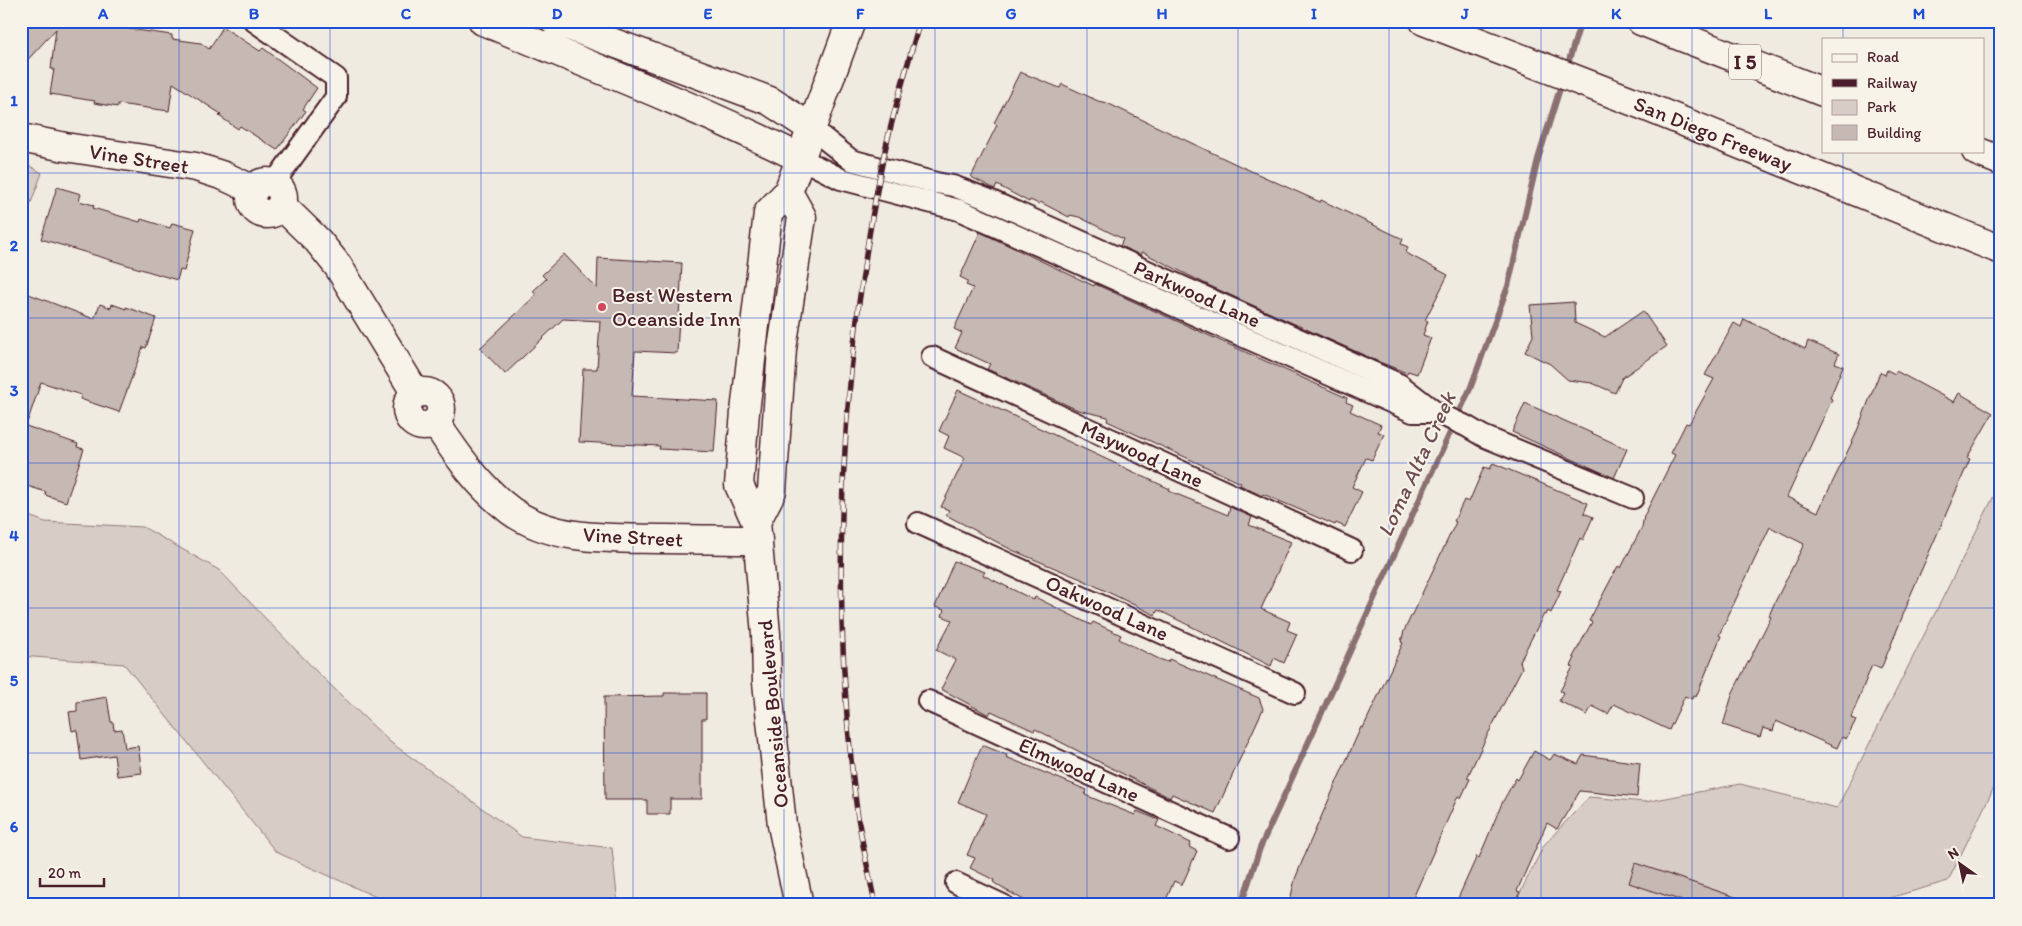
<svg xmlns="http://www.w3.org/2000/svg" width="2022" height="926" font-family="Itim,sans-serif">
	<rect width="100%" height="100%" fill="#f0ebe0"/>
	<filter id="ink" filterUnits="userSpaceOnUse"><feTurbulence type="fractalNoise" baseFrequency=".02" numOctaves="2"/><feDisplacementMap in="SourceGraphic" scale="10" xChannelSelector="R" yChannelSelector="G"/><feConvolveMatrix kernelMatrix="1 2 1 2 8 2 1 2 1" color-interpolation-filters="sRGB"/></filter>
	<g filter="url(#ink)">
		<path fill="#d8cdc6" stroke="#917678" d="M21,161L42,173L21,230Z
			M2001,482V773L1948,881L1865,905H1514L1544,845L1589,797L1645,802L1740,784L1837,808Z
			M21,513L45,522L143,527L219,570L319,674L390,742L522,837L612,848L618,905H394L276,852L124,664L21,656Z"/>
		<g fill="none" stroke-linecap="round" stroke-linejoin="round">
			<path stroke="#8b6f72" stroke-width="6" d="M1566,70L1581,21
				M1241,905L1260,848L1470,389L1508,286L1538,159L1562,82"/>
		</g>
		<path fill="#c6b8b3" stroke="#4a1f2b" d="M21,21H72L129,27V29L172,35V39L201,43L209,49L223,27L260,51L263,48L317,88L303,109L306,111L277,150L240,126L238,129L219,116L221,114L173,83L169,111L118,104V107L94,103L95,101L50,94L54,69H51L56,29L21,67Z
			M1020,72L1060,88L1062,84L1098,101L1107,103L1240,166L1320,202L1321,200L1403,239L1401,244L1408,247L1406,253L1448,275L1425,320L1428,321L1423,335L1431,338L1417,374L1408,371L1407,373L1377,361L1210,286L1142,252L1140,255L1120,246L1123,239L1079,217L1070,215L1069,217L1040,202L1039,204L1030,200L1029,202L997,185L995,189L971,177L997,125L994,123Z
			M57,187L81,194L79,201L94,205L93,208L140,222L141,219L170,228L172,223L195,229L184,271L180,270L177,280L41,239Z
			M980,232L1094,286L1095,284L1347,398L1346,402L1353,405L1350,411L1381,425L1378,432L1384,434L1372,460L1366,458L1352,487L1362,492L1345,527L1336,523L1335,525L1263,494L1262,496L1240,485L1241,483L1107,421L1108,417L1078,410L987,369L990,364L955,348L962,333L954,329L973,288L966,285L968,281L960,277Z
			M564,254L597,289L598,258L682,263L677,353L635,351L632,396L718,401L714,452L659,449L660,446L579,442L583,369H597L600,321L563,319L505,374L480,348L536,295L533,291L546,279L542,275Z
			M21,291L94,319L100,304L111,308L112,304L126,309V307L156,318L146,348L143,347L119,412L80,399L81,395L41,382L26,426L78,444L77,447L84,449L66,502L45,495L46,492L21,484Z
			M1574,302L1575,323L1605,337L1643,311L1667,346L1622,378L1615,393L1592,383L1568,380L1550,364L1525,352L1533,336L1530,305Z
			M1744,319L1805,349L1808,341L1839,354L1835,363L1843,366L1830,398L1832,399L1787,497L1818,512L1855,436L1880,372L1885,375L1887,370L1895,374L1896,371L1954,402L1959,393L1993,413L1967,458L1970,459L1907,603H1908L1881,669L1872,665L1851,718L1856,720L1846,739L1842,737L1837,748L1776,721L1773,731L1763,728L1760,737L1723,725L1733,692L1771,617L1769,616L1773,606L1804,544L1770,527L1719,635L1721,636L1696,697L1693,695L1692,699L1685,696L1669,730L1614,704L1608,714L1592,706L1587,715L1559,701L1563,692L1560,691L1573,667L1571,666L1575,658L1573,657L1592,622L1589,621L1618,566L1621,568L1642,527L1644,516L1675,455L1671,453L1686,423L1689,424L1714,379L1705,375L1734,323L1741,327Z
			M958,390L1170,489L1169,491L1228,515L1230,507L1252,517L1249,525L1291,542L1261,609L1290,622L1287,630L1297,634L1284,663L1274,658L1271,666L1158,610L1155,615L1081,579L1012,550L946,515L949,510L941,507L965,458L944,448L949,436L939,431Z
			M1525,403L1627,449L1614,478L1512,432Z
			M1493,463L1588,503L1584,513L1593,517L1583,540L1580,538L1557,590L1561,591L1551,613L1548,611L1546,615L1544,614L1520,661L1522,668L1486,738L1467,778L1470,779L1461,798L1458,796L1410,905H1289L1295,879L1310,842L1361,727L1363,728L1403,643L1401,642L1404,631L1456,522L1454,521L1464,500L1469,502L1484,467L1490,469Z
			M954,561L985,572L983,575L1034,600L1035,597L1091,625L1093,622L1121,635L1119,639L1159,659L1168,662L1169,659L1259,698L1263,709L1215,813L1172,794L1170,798L1035,729L1034,731L991,711L989,715L941,689L956,660L936,650L952,620L942,616L944,610L935,607Z
			M664,693H706V719H702V799H670V814H647V800H605L604,697L664,696Z
			M107,697L111,722H113L114,730L122,729L125,748L138,746L142,773L117,776L114,755L81,760L77,730L72,731L69,712L77,711V702Z
			M982,745L1007,755L1006,757L1087,790L1085,795L1135,815L1137,811L1159,820L1156,826L1191,843L1189,847L1197,851L1182,885L1174,881L1164,905H1033L1000,887L993,882L994,880L970,868L975,858L967,855L986,814L958,802Z
			M1534,751L1550,760L1554,754L1578,764L1583,755L1640,763L1637,797L1580,791L1557,829L1547,823L1517,891L1520,892L1514,905H1495L1481,899L1478,905H1455L1477,856L1479,858L1502,803L1516,778L1518,780Z
			M1635,863L1750,902V905H1694L1629,883Z"/>
		<g fill="none" stroke-linecap="round" stroke-linejoin="round">
			<defs>
				<path id="street" d="M254,21L336,78V97L274,183
					M800,158L841,179L959,210L1413,412H1435L1399,384L987,199L953,186L936,183L851,160L811,128
					M932,357L1352,550
					M1435,412L1466,426L1483,436L1633,498
					M918,523L1295,693
					M928,701L1229,838
					M956,883L1003,905"/>
				<path id="secondary" d="M21,138L65,147L196,167L224,176L254,190
					M251 198a16 16 0 1 1 32 0a16 16 0 1 1-32 0Z
					M281,205L318,241L338,266L416,394
					M407 409a17 17 0 1 1 34 0a17 17 0 1 1-34 0Z
					M435,422C457,455 479,487 511,511C554,542 613,538 663,539C694,539 726,540 758,540"/>
				<path id="primary" d="M756,522L772,491L782,349L802,217L788,192
					M799,905L782,825L767,682L766,634L756,522L739,485L745,412L768,213L788,192L851,21"/>
				<path id="highway" d="M483,21C589,65 697,107 800,158
					M555,21L770,101L811,128
					M1424,21L1637,103L2001,250
					M1641,21L1823,92
					M1976,151L2001,161"/>
			</defs>
			<use href="#street" stroke="#4a1f2b" stroke-width="24"/>
			<use href="#secondary" stroke="#4a1f2b" stroke-width="31"/>
			<use href="#primary" stroke="#4a1f2b" stroke-width="31"/>
			<use href="#highway" stroke="#4a1f2b" stroke-width="31"/>
			<use href="#street" stroke="#f7f3e8" stroke-width="20"/>
			<use href="#secondary" stroke="#f7f3e8" stroke-width="28"/>
			<use href="#primary" stroke="#f7f3e8" stroke-width="28"/>
			<use href="#highway" stroke="#f7f3e8" stroke-width="28"/>
			<defs>
				<path id="rail" d="M875,905C869,871 860,837 856,803C829,593 840,377 881,169C891,119 906,70 920,21"/>
			</defs>
			<use href="#rail" stroke="#4a1f2b" stroke-width="5.5"/>
			<use href="#rail" stroke="#f7f3e8" stroke-width="4" stroke-dasharray="11" stroke-linecap="butt"/>
		</g>
	</g>
	<path fill="none" stroke="#1d4ed8" stroke-width="1" stroke-opacity="0.55" d="M179,21V905M330,21V905M481,21V905M633,21V905M784,21V905M935,21V905M1087,21V905M1238,21V905M1389,21V905M1541,21V905M1692,21V905M1843,21V39M1843,151V905M21,173H2001M21,318H2001M21,463H2001M21,608H2001M21,753H2001"/>
	<circle fill="#d1495b" stroke="#f7f3e8" stroke-width="2" cx="602" cy="307" r="5"/>
	<g text-anchor="middle" stroke-width="4" stroke-linejoin="round" paint-order="stroke">
		<rect fill="#f7f3e8" stroke="#7e5f64" stroke-width="1" x="1729" y="44.5" width="32" height="35" rx="4"/>
		<g font-size="20" font-weight="bold" fill="#4a1f2b">
			<text x="1745" y="69">I 5</text>
		</g>
		<g font-size="21" fill="#4a1f2b" stroke="#f7f3e8">
			<text transform="translate(1713 134) rotate(22)" y="7">San Diego Freeway</text>
			<text transform="translate(139 159) rotate(9)" y="7">Vine Street</text>
			<text transform="translate(1197 294) rotate(24)" y="7">Parkwood Lane</text>
			<text transform="translate(1142 454) rotate(25)" y="7">Maywood Lane</text>
			<text transform="translate(633 537) rotate(3)" y="7">Vine Street</text>
			<text transform="translate(1107 608) rotate(24)" y="7">Oakwood Lane</text>
			<text transform="translate(773 714) rotate(-95)" y="7">Oceanside Boulevard</text>
			<text transform="translate(1079 770) rotate(24)" y="7">Elmwood Lane</text>
		</g>
		<g font-size="21" fill="#4a1f2b" stroke="#f7f3e8" text-anchor="start">
			<text x="612" y="302">Best Western<tspan x="612" dy="24">Oceanside Inn</tspan></text>
		</g>
		<g font-size="22" font-style="italic" fill="#704e55" stroke="#f7f3e8">
			<text transform="translate(1416 464) rotate(-65)" y="8">Loma Alta Creek</text>
		</g>
	</g>
	<rect width="2022" height="926" fill="none" stroke="#f7f3e8" stroke-width="55"/>
	<rect x="1822" y="38" width="162" height="115" fill="#f7f3e8" stroke="#b29e9c"/>
	<rect x="1832" y="54" width="25" height="8" fill="#f7f3e8" stroke="#b29e9c"/>
	<text x="1867" y="62" font-size="15" fill="#4a1f2b">Road</text>
	<rect x="1832" y="79" width="25" height="8" fill="#4a1f2b" stroke="#b29e9c"/>
	<text x="1867" y="88" font-size="15" fill="#4a1f2b">Railway</text>
	<rect x="1832" y="100" width="25" height="15" fill="#d8cdc6" stroke="#b29e9c"/>
	<text x="1867" y="112" font-size="15" fill="#4a1f2b">Park</text>
	<rect x="1832" y="125" width="25" height="15" fill="#c6b8b3" stroke="#b29e9c"/>
	<text x="1867" y="138" font-size="15" fill="#4a1f2b">Building</text>
	<g transform="translate(1960 864) rotate(327)" stroke="#f7f3e8" stroke-width="4" paint-order="stroke">
	<path d="M0-4L9 19L0 12L-9 19Z" fill="#4a1f2b"/>
	<text y="-8" font-size="14" font-weight="bold" text-anchor="middle" fill="#4a1f2b">N</text>
	</g>
	<path d="M40 878v8h64v-8" fill="none" stroke="#4a1f2b" stroke-width="2.5"/>
	<text x="48" y="878" font-size="15" fill="#4a1f2b" stroke="#f7f3e8" stroke-width="4" paint-order="stroke">20 m</text>
	<rect x="28" y="28" width="1966" height="870" fill="none" stroke="#1d4ed8" stroke-width="2"/>
	<g font-size="16" text-anchor="middle" font-weight="bold" fill="#1d4ed8">
		<text x="103" y="19">A</text>
		<text x="254" y="19">B</text>
		<text x="406" y="19">C</text>
		<text x="557" y="19">D</text>
		<text x="708" y="19">E</text>
		<text x="860" y="19">F</text>
		<text x="1011" y="19">G</text>
		<text x="1162" y="19">H</text>
		<text x="1314" y="19">I</text>
		<text x="1465" y="19">J</text>
		<text x="1616" y="19">K</text>
		<text x="1768" y="19">L</text>
		<text x="1919" y="19">M</text>
		<text x="14" y="106">1</text>
		<text x="14" y="251">2</text>
		<text x="14" y="396">3</text>
		<text x="14" y="541">4</text>
		<text x="14" y="686">5</text>
		<text x="14" y="832">6</text>
	</g>
</svg>
